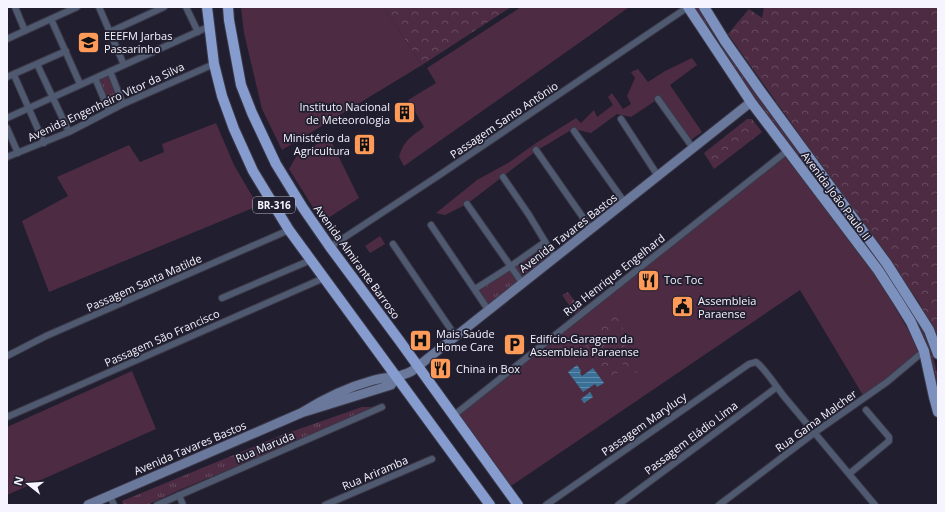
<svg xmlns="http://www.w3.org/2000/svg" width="945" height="512" font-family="'Open Sans',sans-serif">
	<defs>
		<pattern id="forest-crowns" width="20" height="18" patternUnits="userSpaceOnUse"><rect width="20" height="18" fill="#4d2c43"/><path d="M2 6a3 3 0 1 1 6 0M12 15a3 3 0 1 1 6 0" fill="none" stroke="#674b5f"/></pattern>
		<pattern id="park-tufts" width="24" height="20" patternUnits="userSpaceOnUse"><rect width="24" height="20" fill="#4d2c43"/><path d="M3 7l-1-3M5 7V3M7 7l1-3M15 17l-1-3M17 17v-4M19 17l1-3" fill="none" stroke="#674b5f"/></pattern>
		<pattern id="water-rules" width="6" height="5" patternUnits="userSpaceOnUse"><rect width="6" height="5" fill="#3a7096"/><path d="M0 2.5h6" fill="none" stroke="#618cab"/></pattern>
	</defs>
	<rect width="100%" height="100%" fill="#211e2f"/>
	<path fill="#4d2c43" d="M241,7H383L422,65L282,150L262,109L244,33Z
		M521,7H629L596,31L404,166L399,157C404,140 411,137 424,127L408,100L436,83L427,68Z
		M692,58L697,65L670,85L702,132L688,142L658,99L631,117L617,114L591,133L573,129L536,151L467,204L445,215L436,213L477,180L508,163L536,143L576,118L581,123L594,110L597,117L613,105L608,97L612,93L623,109L631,104L627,96L635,78L631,72L638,69L648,82L665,71Z
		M216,123L234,165L258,206L49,292L22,221L68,196L57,177L129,145L140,162L164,152L162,144Z
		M329,137L359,198L322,222L289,169L296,157Z
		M783,154L875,273L921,352L864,397L800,290L505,490L452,416Z
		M380,236L385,244L370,253L365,246Z
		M132,371L156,429L7,495V427Z"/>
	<path fill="url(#forest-crowns)" d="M383,7H511L422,65Z
		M691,7H700L721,39L718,40L707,25L700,21Z
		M764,7H938V341L919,302L896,270L728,34L749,9L762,18Z
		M718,44L723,45L907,299L930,343L938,378V393C936,381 934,368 931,357C921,326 902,297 884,270L738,75Z
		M747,119H752L762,132L714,169L704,153Z
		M568,292L582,311L576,315L562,295Z
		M622,311L626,320L621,333L626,348L620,354L615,351L606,337L602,340L610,359L617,364L618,371L616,377L608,381C597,373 593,364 591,351L586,347L584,339C590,330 599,319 609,315L611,318Z
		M631,352L639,361L645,375L624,369L621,358L625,353Z"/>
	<path fill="url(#park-tufts)" d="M108,74L119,101L110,106L98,79Z
		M612,199L616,205L593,223L586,214Z
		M544,245L551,256L522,278L514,265Z
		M509,269L519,283L489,305L479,290Z
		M362,407H380L177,491L147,505H123L122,501L282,435Z"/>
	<path fill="url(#water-rules)" d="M577,365L581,371L580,373L582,376L593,368L604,383L597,387L595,384L583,392L568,372Z
		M590,392L593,397L584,403L581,399Z"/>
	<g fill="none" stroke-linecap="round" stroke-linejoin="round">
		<defs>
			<path id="minor" d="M15,7L25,31
				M99,7L124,65
				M186,7L198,32
				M51,19L80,84
				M110,32L164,7
				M7,39L77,7
				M37,64L69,132
				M110,71L123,104
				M14,75L44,143
				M7,77L66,51
				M95,78L109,111
				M658,99L693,148
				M7,118L208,27
				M621,119L658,176
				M7,128L18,153
				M574,131L625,203
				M536,150L591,229
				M7,157L69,132L123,104L214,64
				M503,177L529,215L555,258
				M467,204L523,284
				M431,225L489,311
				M393,244L456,337
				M330,247L438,176L688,7
				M475,289L511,266L545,242
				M222,298L311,260
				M7,356L46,336L289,230
				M453,416L787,151
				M7,417L324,278
				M849,474L889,441V437L866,410
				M179,495L183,505
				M110,496L114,505
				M157,505L382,407
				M325,505L432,459
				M546,505L749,364L756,362C766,369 778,390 787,400C816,435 846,470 875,505
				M618,505L777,387
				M719,505L814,433L887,382L924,351"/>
			<path id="secondary" d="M301,413C323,399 348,387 374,380C388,376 398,379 412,371L751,102
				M88,505L301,413L391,385L397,377"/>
			<path id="primary" d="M688,7L751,102L878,270L898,301L911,322L924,351L934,397L938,412
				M704,7L725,41L761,92L887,264L929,330L938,354"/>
			<path id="trunk" d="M207,7L214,64L222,96L234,129L253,171L289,230L490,505
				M228,7L229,20L241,85L252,113L276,164L303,208L330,247L399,340L518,505"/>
		</defs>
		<use href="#minor" stroke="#3a3848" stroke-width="8"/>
		<use href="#secondary" stroke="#3a3848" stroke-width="11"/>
		<use href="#primary" stroke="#3a3848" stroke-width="12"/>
		<use href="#trunk" stroke="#3a3848" stroke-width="12"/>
		<use href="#minor" stroke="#4f596f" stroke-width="6"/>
		<use href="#secondary" stroke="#69789b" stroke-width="9"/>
		<use href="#primary" stroke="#7d91be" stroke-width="10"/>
		<use href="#trunk" stroke="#869cce" stroke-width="10"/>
	</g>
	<defs>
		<symbol id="school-square" viewBox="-11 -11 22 22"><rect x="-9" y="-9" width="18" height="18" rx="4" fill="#fe9b59" stroke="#211e2f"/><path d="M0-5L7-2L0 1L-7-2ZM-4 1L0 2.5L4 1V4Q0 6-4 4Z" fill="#111"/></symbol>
		<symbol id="building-square" viewBox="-11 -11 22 22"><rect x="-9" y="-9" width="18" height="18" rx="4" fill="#fe9b59" stroke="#211e2f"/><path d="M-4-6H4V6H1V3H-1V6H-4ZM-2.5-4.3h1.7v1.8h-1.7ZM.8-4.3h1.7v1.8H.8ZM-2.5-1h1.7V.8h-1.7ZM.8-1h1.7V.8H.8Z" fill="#111"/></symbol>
		<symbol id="restaurant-square" viewBox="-11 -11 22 22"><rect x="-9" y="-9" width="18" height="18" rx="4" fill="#fe9b59" stroke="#211e2f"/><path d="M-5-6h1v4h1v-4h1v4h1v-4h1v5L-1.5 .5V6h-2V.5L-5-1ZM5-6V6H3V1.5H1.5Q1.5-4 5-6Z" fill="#111"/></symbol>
		<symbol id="civic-square" viewBox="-11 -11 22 22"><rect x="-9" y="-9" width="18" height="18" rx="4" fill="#fe9b59" stroke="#211e2f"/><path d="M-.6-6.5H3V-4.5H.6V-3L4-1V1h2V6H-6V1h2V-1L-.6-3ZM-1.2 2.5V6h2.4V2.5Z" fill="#111"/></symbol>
		<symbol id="hospital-square" viewBox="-11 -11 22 22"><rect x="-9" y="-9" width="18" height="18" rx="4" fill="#fe9b59" stroke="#211e2f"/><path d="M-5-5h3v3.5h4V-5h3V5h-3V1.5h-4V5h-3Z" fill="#111"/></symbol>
		<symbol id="parking-square" viewBox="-11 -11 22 22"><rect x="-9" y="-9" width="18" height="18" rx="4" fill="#fe9b59" stroke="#211e2f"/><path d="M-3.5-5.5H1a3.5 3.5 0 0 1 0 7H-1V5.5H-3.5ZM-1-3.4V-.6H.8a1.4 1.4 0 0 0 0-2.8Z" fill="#111"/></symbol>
	</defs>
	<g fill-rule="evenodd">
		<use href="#school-square" x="76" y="30" width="25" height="25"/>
		<use href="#building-square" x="392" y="100" width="25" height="25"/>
		<use href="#building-square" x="352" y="132" width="25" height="25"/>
		<use href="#restaurant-square" x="636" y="268" width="25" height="25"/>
		<use href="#civic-square" x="670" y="294" width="25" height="25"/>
		<use href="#hospital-square" x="408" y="328" width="25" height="25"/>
		<use href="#parking-square" x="502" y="332" width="25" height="25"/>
		<use href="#restaurant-square" x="428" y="356" width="25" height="25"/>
	</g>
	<g text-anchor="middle" stroke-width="3.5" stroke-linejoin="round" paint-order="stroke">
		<rect fill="#211e2f" stroke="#b5b4c1" stroke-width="1" x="253" y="197" width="42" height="16" rx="3"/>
		<g font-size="10" font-weight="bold" fill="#f5f4ff">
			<text x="274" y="209">BR-316</text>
		</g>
		<g font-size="11" fill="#f5f4ff" stroke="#211e2f" text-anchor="start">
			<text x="104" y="40">EEEFM Jarbas<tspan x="104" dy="13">Passarinho</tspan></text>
			<text x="390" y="111" text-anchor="end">Instituto Nacional<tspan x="390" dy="13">de Meteorologia</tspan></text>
			<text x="350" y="142" text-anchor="end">Ministério da<tspan x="350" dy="13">Agricultura</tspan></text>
			<text x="664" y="284">Toc Toc</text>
			<text x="698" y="305">Assembleia<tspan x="698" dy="13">Paraense</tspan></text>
			<text x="436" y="338">Mais Saúde<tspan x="436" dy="13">Home Care</tspan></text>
			<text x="530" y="343">Edifício-Garagem da<tspan x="530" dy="13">Assembleia Paraense</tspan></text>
			<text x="456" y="373">China in Box</text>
		</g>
		<g font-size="11" fill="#f5f4ff" stroke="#211e2f">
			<text transform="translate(106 102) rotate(-25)" y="4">Avenida Engenheiro Vitor da Silva</text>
			<text transform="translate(504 120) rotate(-34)" y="4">Passagem Santo Antônio</text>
			<text transform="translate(836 196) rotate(53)" y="4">Avenida João Paulo II</text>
			<text transform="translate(568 233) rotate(-38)" y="4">Avenida Tavares Bastos</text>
			<text transform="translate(357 262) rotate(54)" y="4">Avenida Almirante Barroso</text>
			<text transform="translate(614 275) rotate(-38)" y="4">Rua Henrique Engelhard</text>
			<text transform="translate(144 283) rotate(-24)" y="4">Passagem Santa Matilde</text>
			<text transform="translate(162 338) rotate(-24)" y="4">Passagem São Francisco</text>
			<text transform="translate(816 421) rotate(-36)" y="4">Rua Gama Malcher</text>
			<text transform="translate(644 424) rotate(-35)" y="4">Passagem Marylucy</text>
			<text transform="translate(691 438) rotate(-37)" y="4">Passagem Eládio Lima</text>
			<text transform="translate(265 447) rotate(-23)" y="4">Rua Maruda</text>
			<text transform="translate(190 448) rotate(-23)" y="4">Avenida Tavares Bastos</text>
			<text transform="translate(375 473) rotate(-23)" y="4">Rua Ariramba</text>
		</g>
	</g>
	<rect width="945" height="512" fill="none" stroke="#f5f4ff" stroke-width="16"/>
	<g transform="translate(28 484) rotate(287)" stroke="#211e2f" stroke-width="3" paint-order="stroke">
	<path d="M0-3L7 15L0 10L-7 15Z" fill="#f5f4ff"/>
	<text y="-6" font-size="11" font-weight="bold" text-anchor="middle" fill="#f5f4ff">N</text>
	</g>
</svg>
